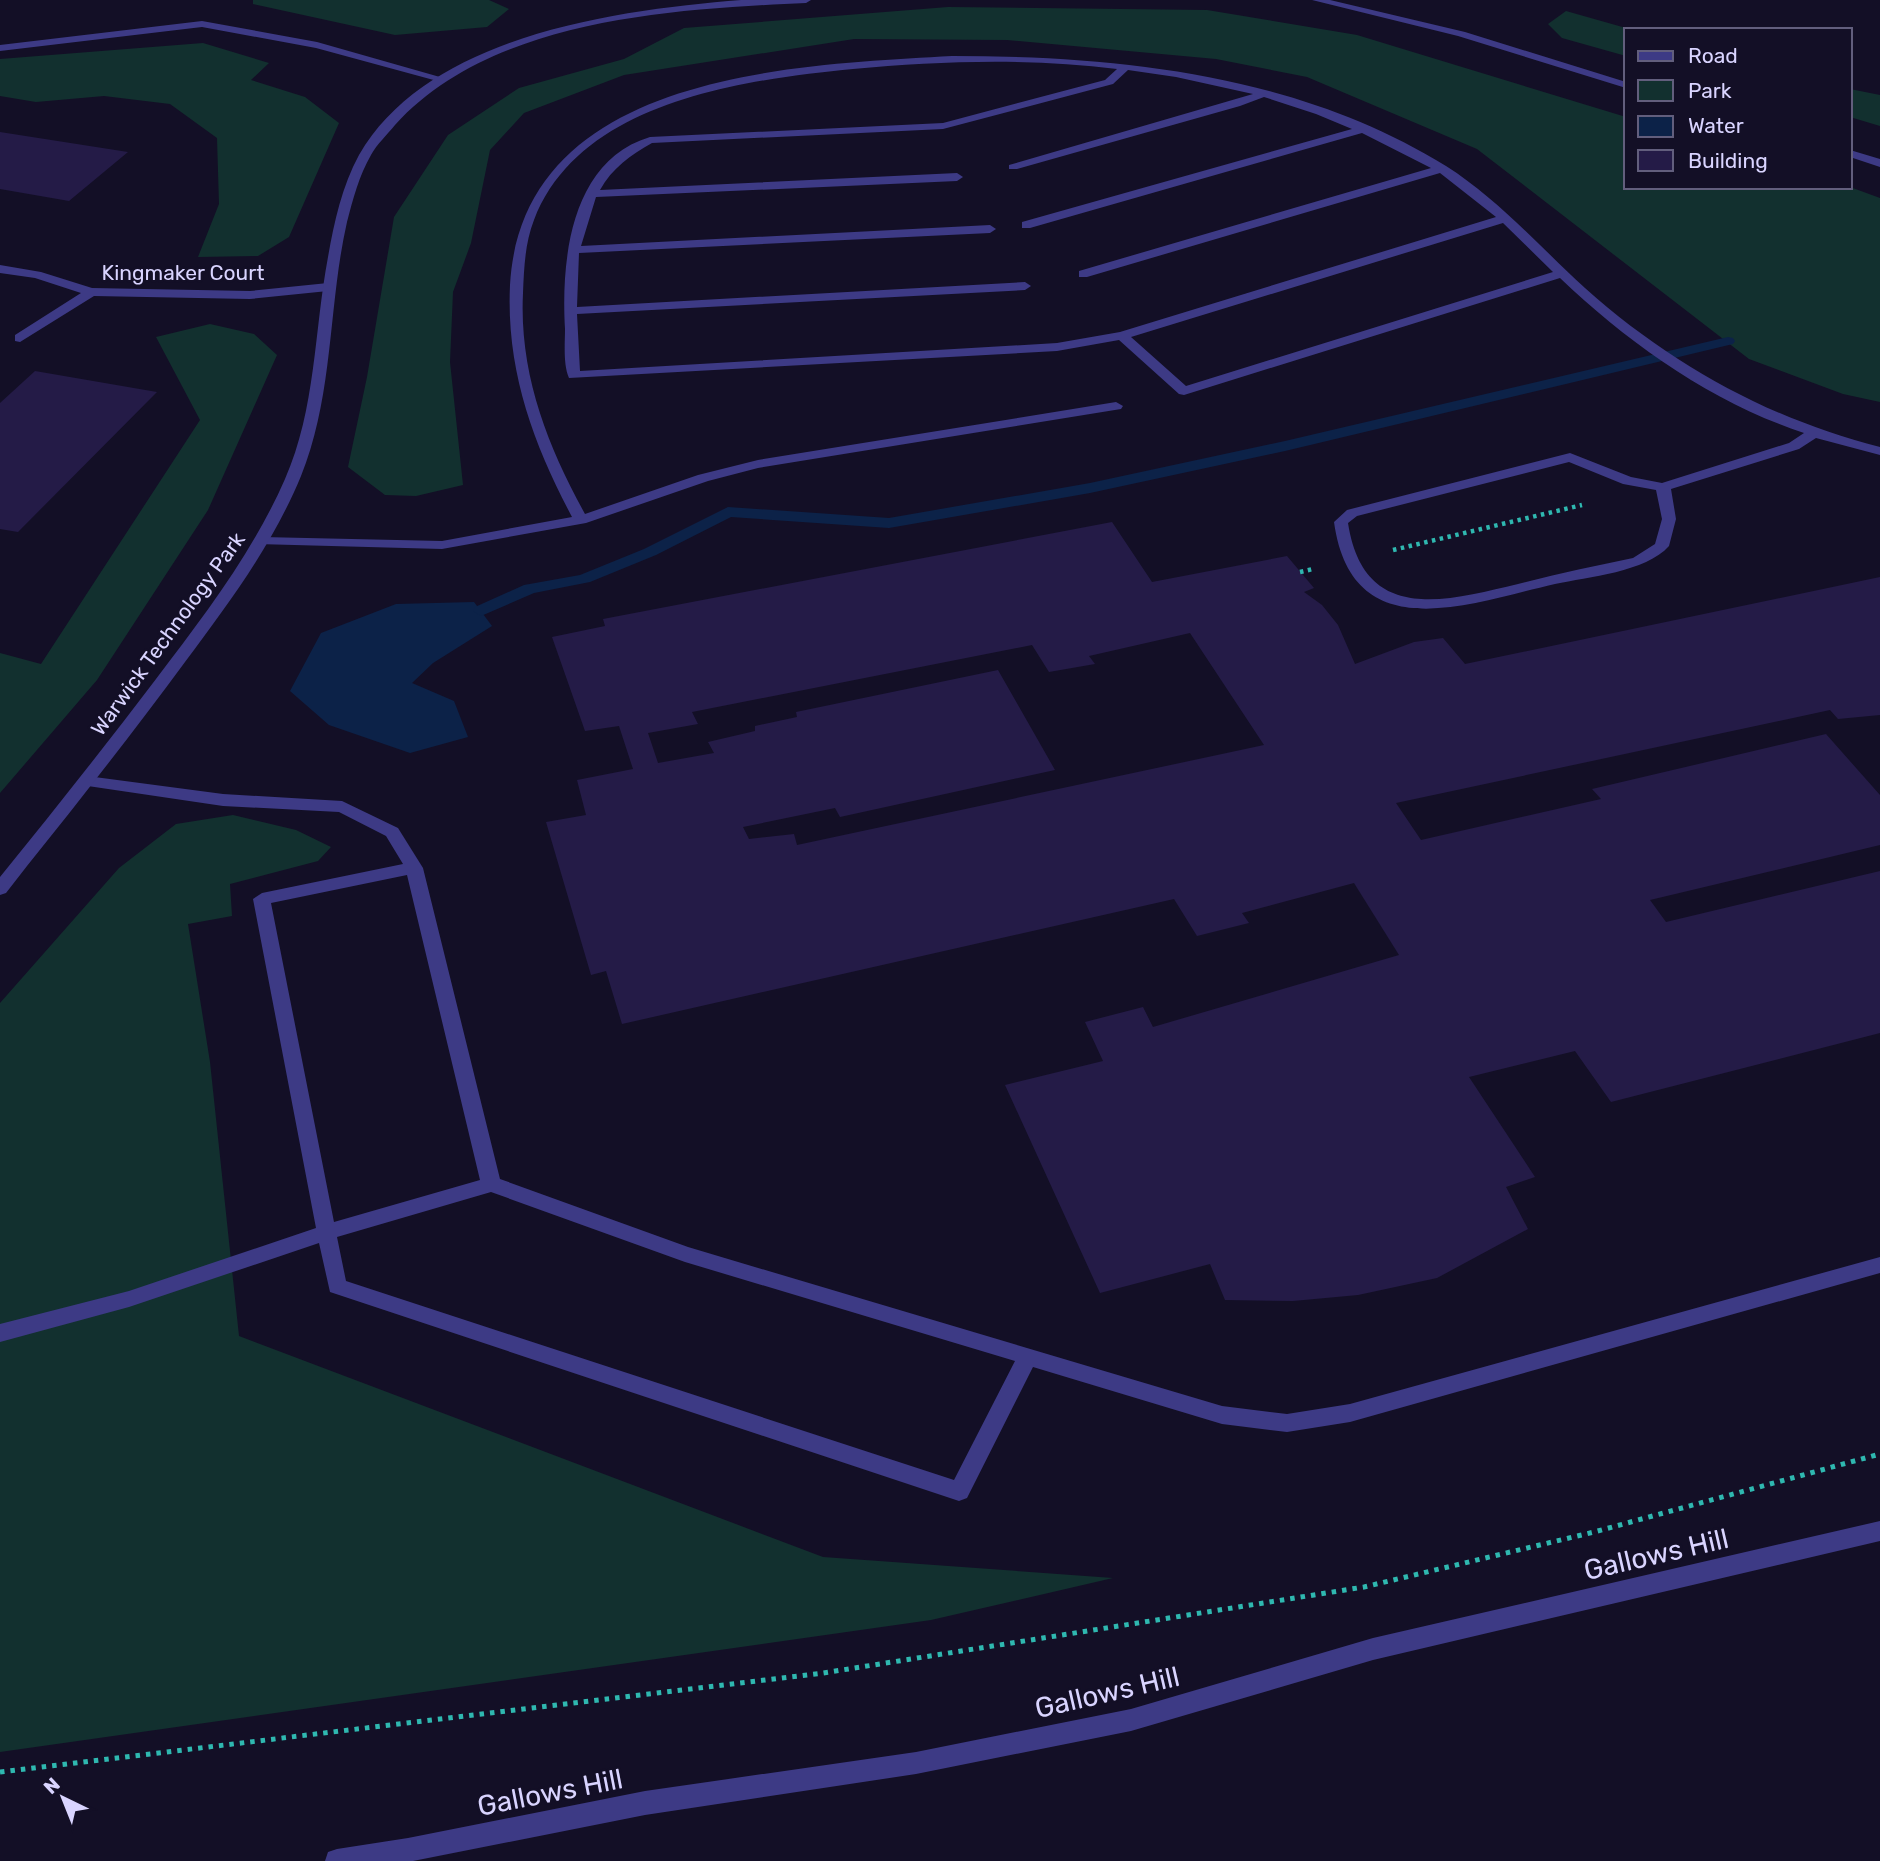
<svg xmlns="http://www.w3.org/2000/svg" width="1880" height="1861" font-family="Rubik,sans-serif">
	<rect width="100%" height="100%" fill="#130f26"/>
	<path fill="#12302f" d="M253,0H489L509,9L487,27L395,35L253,4Z
		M948,7L1207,10L1357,35L1626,117V187H1850L1880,198V402L1843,394L1749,359L1477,149L1307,77L1216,59L1007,40L854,39L624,75L524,113L490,150L471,243L453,292L450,362L463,485L416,496L385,495L348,467L367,377L394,217L448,135L519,88L624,59L684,28Z
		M1566,11L1633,30H1626V56L1562,38L1548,24Z
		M203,43L269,63L251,80L305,97L339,123L289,237L258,256L198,257L219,204L217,138L170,104L104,96L36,102L0,96V59Z
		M1850,89L1880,95V126L1850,117Z
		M210,324L254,334L277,355L208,510L97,680L0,793V653L41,664L200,420L156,337Z
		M233,815L296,830L331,847L318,861L230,884L232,916L188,924L210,1062L239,1336L823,1557L1113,1578L931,1620L0,1752V1003L119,868L176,824Z"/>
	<path fill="#0c2248" d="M474,602L492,626L433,663L412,683L454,701L468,737L410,753L329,725L290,691L321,633L396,604Z"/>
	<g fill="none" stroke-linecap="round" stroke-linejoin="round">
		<path fill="#0c2248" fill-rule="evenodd" d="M1728,337L1733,338L1735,341L1733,344L1285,451L1090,493L889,528L731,517L656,555L590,582L534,593L481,616L473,611L475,607L524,585L580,575L644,549L728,507L889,518L1090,483L1285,441Z"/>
	</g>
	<path fill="#241b47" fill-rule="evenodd" d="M0,132L128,152L69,201L0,189Z
		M35,371L157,392L18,532L0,529V403Z
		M1112,522L1152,582L1287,556L1314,588L1304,592L1322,605L1338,625L1355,664L1414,642L1443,638L1465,664L1880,577V715L1838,719L1830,710L1396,803L1421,840L1601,799L1592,789L1826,734L1880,795V845L1650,900L1666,922L1880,871V1033L1611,1102L1575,1051L1469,1077L1535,1177L1506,1187L1528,1229L1437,1278L1358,1295L1293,1301L1225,1300L1210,1264L1100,1293L1005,1085L1103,1061L1085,1022L1143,1007L1153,1027L1399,955L1354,883L1242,913L1249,923L1197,936L1174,899L622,1024L606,971L591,975L546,822L586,815L577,780L633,769L619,726L585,731L552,637L605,626L603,619ZM1190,633L1264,745L797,845L794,834L749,839L743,827L835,808L840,817L1055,770L998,670L796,712L797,717L755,726V731L708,742L714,753L658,763L648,733L698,724L692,712L1032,645L1049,672L1095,664L1089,656Z"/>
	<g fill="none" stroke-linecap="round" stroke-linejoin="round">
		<path stroke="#2fb8b0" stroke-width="4.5" stroke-dasharray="3.5 4.5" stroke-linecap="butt" d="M1393,550L1582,505
			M1300,572L1313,569"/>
		<path stroke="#2fb8b0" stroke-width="5" stroke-dasharray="4.5 6" stroke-linecap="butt" d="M0,1772L823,1673L1364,1587L1594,1532L1880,1454"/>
		<path fill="#3d3a85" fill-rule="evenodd" d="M202,21L317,42L447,79L441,82L316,48L202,27L0,51V45Z
			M952,56C1122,56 1299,75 1446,166C1498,199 1540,247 1585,288C1670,364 1769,419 1880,447V455L1816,438L1799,449L1671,489L1676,519L1669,546C1646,572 1588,577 1555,584C1471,603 1352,651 1334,522L1347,510L1570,453L1631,477L1662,483L1789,443L1804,433C1713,403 1629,344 1560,278L1184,395L1179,394L1119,340L1057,351L569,378C563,364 565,344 565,329C561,261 570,161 650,137L943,123L1105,80L1117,69C1030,58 939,61 853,69C743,80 580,101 534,220C525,243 524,268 523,293C519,373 547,445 585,514L698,475L758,460L1116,402L1123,406L1121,409L758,468L708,481L586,523L442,549L257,544L255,541L262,537L442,541L572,517C533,443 506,370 510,285C522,73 793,65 952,56ZM1128,70L1176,77L1253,94L1009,165V169H1017L1240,106L1264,97L1316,114L1352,129L1022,222V228H1030L1362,133L1431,168L1079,271V277H1087L1440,173L1496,217L1120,332L1057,343L580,371L577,314L1025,290L1031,286L1025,282L577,307L579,253L990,233L996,229L990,225L581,246L596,197L957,181L963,177L957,173L600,190C612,168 631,155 652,143L943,129L1113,84ZM1503,223L1553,272L1186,386L1131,337ZM1569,462L1623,484L1656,490L1662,519L1655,544L1633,558C1595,566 1556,574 1518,584C1446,601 1364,625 1348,523L1357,516Z
			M0,265L41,272L92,288L250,291L328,283L334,287L328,291L250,299L94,296L20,342L15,341V335L81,293L35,278L0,273Z
			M87,776L223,794L342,801L398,828L423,868L500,1179L688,1247L1222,1406L1287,1414L1350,1404L1880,1257V1273L1350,1422L1287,1432L1222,1424L1033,1367L967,1498L959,1501L330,1292L319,1243L129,1307L0,1342V1324L129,1291L316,1228L253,899L262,893L403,864L386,836L339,812L223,806L81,785L79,781ZM407,875L480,1180L334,1222L271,903ZM491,1192L685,1262L1015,1361L954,1480L346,1281L337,1237Z"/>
		<path fill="#3d3a85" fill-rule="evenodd" d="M741,0H811L806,3C672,9 491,19 395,125C387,135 377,144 371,155C359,176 353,199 347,222C328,305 334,395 301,476C273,544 229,603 185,662C134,731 81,799 27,866L6,893L0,895V877C53,812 105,746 156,679C204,616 253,552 285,479C316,409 314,331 328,257C334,223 342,186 359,155C428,35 617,10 741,0Z
			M1312,0H1330L1465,32L1626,82V88L1458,36Z
			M1850,150L1880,159V167L1850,157Z"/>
		<path fill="#3d3a85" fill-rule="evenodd" d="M1880,1521V1541L1373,1660L1131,1731L916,1774L645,1815L413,1861H325L328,1852L337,1849L408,1838L645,1791L916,1752L1131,1709L1373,1638Z"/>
	</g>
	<g text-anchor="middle" stroke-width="5" stroke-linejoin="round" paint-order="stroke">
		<g font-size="21" fill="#d9d4ff" stroke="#130f26">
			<text x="183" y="280">Kingmaker Court</text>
			<text transform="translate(168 634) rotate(-54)" y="7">Warwick Technology Park</text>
		</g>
		<g font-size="28" fill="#d9d4ff" stroke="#130f26">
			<text transform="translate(1656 1554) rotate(-13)" y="10">Gallows Hill</text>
			<text transform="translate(1107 1692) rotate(-13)" y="10">Gallows Hill</text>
			<text transform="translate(550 1792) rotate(-11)" y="10">Gallows Hill</text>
		</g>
	</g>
	<rect x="1624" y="28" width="228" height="161" fill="#130f26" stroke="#625e7d" stroke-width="2"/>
	<rect x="1638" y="51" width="35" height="10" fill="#3d3a85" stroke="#625e7d" stroke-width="2"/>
	<text x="1688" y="63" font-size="21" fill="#d9d4ff">Road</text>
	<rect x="1638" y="80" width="35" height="21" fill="#12302f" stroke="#625e7d" stroke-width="2"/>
	<text x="1688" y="98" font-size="21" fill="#d9d4ff">Park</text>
	<rect x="1638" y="116" width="35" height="21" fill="#0c2248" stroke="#625e7d" stroke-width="2"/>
	<text x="1688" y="133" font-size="21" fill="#d9d4ff">Water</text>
	<rect x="1638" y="150" width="35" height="21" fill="#241b47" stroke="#625e7d" stroke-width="2"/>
	<text x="1688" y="168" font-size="21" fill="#d9d4ff">Building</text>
	<g transform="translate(63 1798) rotate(317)" stroke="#130f26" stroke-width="5" paint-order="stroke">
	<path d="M0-5L12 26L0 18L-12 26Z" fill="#d9d4ff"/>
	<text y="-10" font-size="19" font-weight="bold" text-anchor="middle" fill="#d9d4ff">N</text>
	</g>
</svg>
